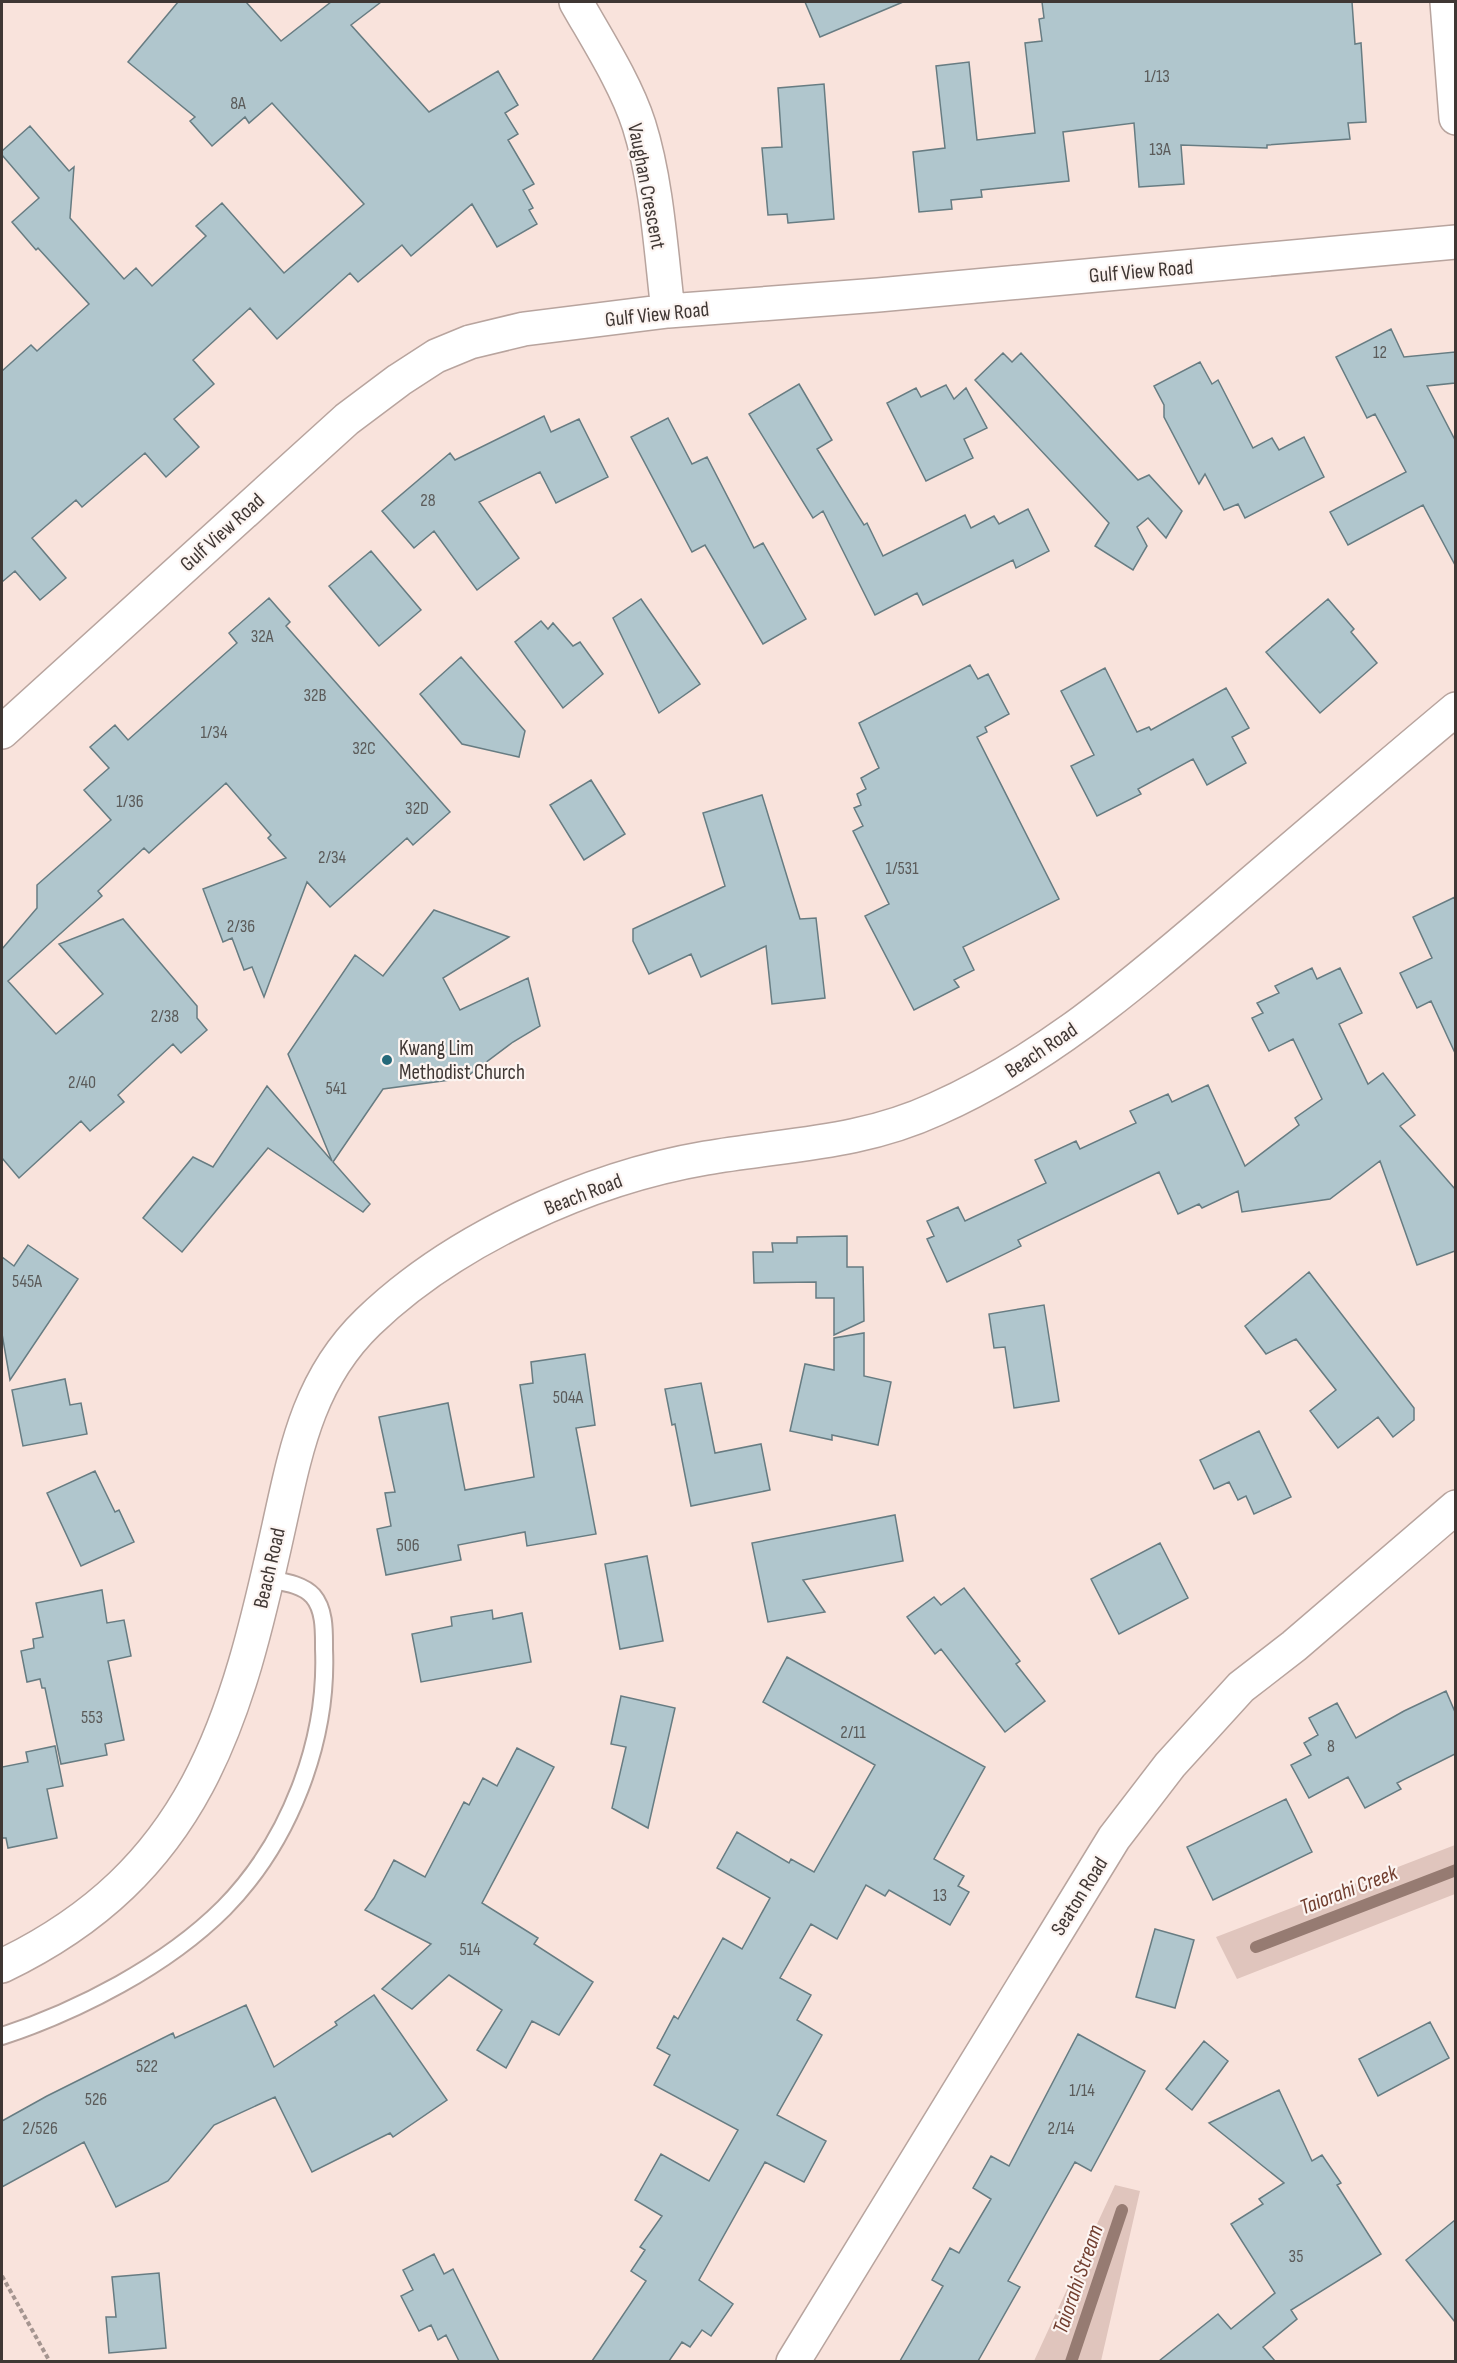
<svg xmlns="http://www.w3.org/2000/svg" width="1457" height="2363" font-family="'Sofia Sans Condensed',sans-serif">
	<rect width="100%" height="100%" fill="#f9e3dc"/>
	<path fill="#e0c5bd" d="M1455,1845V1894L1237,1979L1216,1937Z
		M1115,2185L1140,2191L1101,2361H1034Z"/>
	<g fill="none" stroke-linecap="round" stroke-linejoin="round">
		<path stroke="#967b72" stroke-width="12" d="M1256,1947L1456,1870
			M1071,2362L1122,2210"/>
	</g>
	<path fill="#b0c6cd" stroke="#677c82" stroke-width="1.5" d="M178,2H246L281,41L331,2H381L351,25L429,112L498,71L518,105L505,113L518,134L508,140L534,184L523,190L533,208L529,210L537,224L497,247L472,204L411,256L402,245L358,282L350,273L277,339L250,308L193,360L214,384L174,419L199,447L166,477L145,453L82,507L76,500L32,538L66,578L40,600L15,571L2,582V371L31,345L37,351L89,304L38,248L36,250L12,222L39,198L2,155V151L30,126L69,171L74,167L70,218L124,279L136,268L152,286L206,236L196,226L222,203L284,273L364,204L272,103L249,123L245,117L212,146L190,121L195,117L128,62Z
		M805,2H903L820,37Z
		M1042,2H1352L1355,44L1361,43L1366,122L1348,123L1350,139L1267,145V148L1181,145L1184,184L1139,187L1134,123L1063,132L1069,181L981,190L982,197L951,200L952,209L919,212L913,152L945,148L936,66L969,62L977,140L1035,133L1025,43L1042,41L1039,19L1044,18Z
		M824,84L834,219L788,223L787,214L768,215L762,148L782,147L778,88Z
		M1391,329L1404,357L1455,352V383L1427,386L1455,440V565L1423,505L1348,545L1330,512L1406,472L1375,414L1367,418L1336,357Z
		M1003,353L1012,362L1021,353L1138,480L1149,475L1182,511L1166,538L1148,518L1137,527L1147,546L1133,570L1095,546L1109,523L975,380Z
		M1200,362L1212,384L1218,380L1253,448L1272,438L1279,450L1304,437L1324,477L1245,518L1238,504L1224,510L1205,474L1199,484L1164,417V405L1154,386Z
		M799,384L832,440L817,449L864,525L867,523L883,556L965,515L971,528L994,516L999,524L1028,509L1049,551L1016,568L1013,560L923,605L917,593L875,615L823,511L813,518L749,414Z
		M946,385L954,399L966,388L987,428L964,439L973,458L926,481L887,403L916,388L921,397Z
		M544,416L551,432L579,419L608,477L556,503L540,472L479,502L519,558L477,590L434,531L414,548L382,511L450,453L455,460Z
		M668,418L692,464L707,457L754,548L763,543L806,619L763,644L705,545L692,552L631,437Z
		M371,551L421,610L379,646L329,586Z
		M269,598L290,622L286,626L450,812L413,845L407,838L330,907L307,882L264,997L252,967L244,970L232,938L223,942L203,889L286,858L268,838L271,835L226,783L149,853L144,848L98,891L102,896L8,981L56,1034L103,994L59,944L123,919L197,1006V1018L207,1030L181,1053L173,1044L118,1095L124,1102L90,1131L81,1121L19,1178L2,1158V949L37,908V885L111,820L84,790L109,768L90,747L115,725L128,740L237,643L229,633Z
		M641,599L700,684L659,713L613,618Z
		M1328,599L1354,629L1351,632L1377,663L1320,713L1266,652Z
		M541,621L548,629L553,623L573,646L580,642L603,674L563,708L515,642Z
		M461,657L525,731L519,757L462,744L420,694Z
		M970,665L978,679L988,674L1009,714L985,727L987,732L977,737L1059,899L963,947L974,970L954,980L959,987L914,1010L865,916L889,904L853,831L863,826L854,808L861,805L857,794L866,789L861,778L879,768L859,723Z
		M1105,668L1137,732L1149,727L1151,730L1226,688L1249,728L1232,737L1246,763L1207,785L1193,759L1138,789L1141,794L1097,816L1071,766L1094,755L1061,691Z
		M591,780L625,834L584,860L550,805Z
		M762,795L800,919L816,918L825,998L772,1004L766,946L701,977L691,954L649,974L633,941V929L725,886L703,813Z
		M1455,897V1053L1431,1001L1417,1008L1400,973L1432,958L1413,917Z
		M434,910L509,937L443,978L460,1010L528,978L540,1026L513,1042L465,1078L383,1089L333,1162L370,1204L363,1212L268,1148L182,1252L143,1218L193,1157L213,1167L267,1086L332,1161L288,1054L355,955L383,976Z
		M1312,968L1317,979L1340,968L1362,1013L1339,1024L1368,1084L1383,1073L1415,1115L1400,1126L1455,1189V1251L1417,1265L1380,1161L1330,1199L1242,1212L1238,1191L1202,1208L1199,1204L1178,1214L1159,1172L1018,1240L1021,1246L947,1282L927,1239L934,1236L927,1221L958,1207L965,1221L1046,1183L1035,1160L1076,1141L1080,1149L1136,1123L1130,1111L1168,1094L1172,1102L1208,1085L1245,1166L1299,1125L1295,1118L1322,1099L1293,1039L1269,1051L1252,1018L1263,1013L1257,1003L1279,993L1275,986Z
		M847,1236V1267H863L864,1321L834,1335V1298H816V1282L754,1283L753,1252H773L772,1243H797V1237Z
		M28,1245L78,1279L10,1380L2,1334V1257L14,1266Z
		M1309,1272L1414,1408V1420L1393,1437L1378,1417L1338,1448L1310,1411L1336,1390L1296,1339L1266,1354L1245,1326Z
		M1044,1305L1059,1401L1014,1408L1005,1347L994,1348L989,1314Z
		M864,1333V1376L891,1382L878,1445L832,1435V1440L790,1431L805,1364L834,1370V1338Z
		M585,1354L595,1425L576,1428L596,1534L527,1546L525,1532L458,1545L461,1560L386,1575L377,1529L391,1526L385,1493L395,1492L379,1417L448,1403L465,1490L534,1477L520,1385L533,1383L531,1362Z
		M65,1379L70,1405L81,1403L87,1434L23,1446L12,1390Z
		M701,1383L715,1453L761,1444L770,1490L691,1506L675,1424L672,1425L665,1389Z
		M1259,1431L1291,1497L1254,1514L1246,1496L1238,1500L1229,1482L1214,1489L1200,1460Z
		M95,1471L115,1512L119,1510L134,1542L81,1566L47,1493Z
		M895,1515L903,1561L803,1580L825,1612L768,1622L752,1543Z
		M1160,1543L1188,1598L1119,1634L1091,1579Z
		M647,1556L663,1641L620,1649L605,1564Z
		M964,1588L1020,1661L1016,1664L1045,1701L1005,1732L941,1649L935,1654L907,1617L934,1597L941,1605Z
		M102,1590L107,1623L124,1620L131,1656L108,1661L124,1740L105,1744L107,1755L61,1764L45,1688H42L40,1679L27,1682L21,1651L34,1648L33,1639L43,1637L36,1603Z
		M492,1610L493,1619L522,1613L531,1662L421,1682L412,1634L452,1626L451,1617Z
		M787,1657L985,1767L934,1859L964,1876L958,1886L969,1892L950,1925L889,1890L885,1896L866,1885L837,1939L811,1924L780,1978L811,1995L797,2020L822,2035L777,2115L826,2141L804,2182L765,2162L699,2280L733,2304L711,2336L702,2330L690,2347L682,2342L669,2361H592L646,2281L631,2271L645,2250L640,2247L662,2216L635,2200L661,2154L709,2181L738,2130L654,2085L670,2055L657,2048L674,2016L678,2019L723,1938L742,1949L770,1898L717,1868L737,1832L789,1863L791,1859L814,1872L875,1765L763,1702Z
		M1446,1691L1455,1712V1754L1397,1783L1401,1789L1365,1808L1348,1777L1309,1798L1291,1765L1311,1755L1304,1743L1318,1735L1309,1718L1337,1703L1356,1738L1404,1711Z
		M621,1696L675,1708L648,1828L612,1808L626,1747L611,1744Z
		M55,1746L63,1786L47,1789L57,1838L8,1848L6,1838H2V1767L28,1762L26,1752Z
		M517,1748L554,1767L482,1903L538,1938L534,1944L593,1982L559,2035L532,2021L506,2068L477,2050L502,2010L449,1975L412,2009L382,1989L431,1944L365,1910L374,1898L394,1860L425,1877L464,1802L469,1805L483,1778L497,1786Z
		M1286,1799L1312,1852L1213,1900L1187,1847Z
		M1155,1929L1194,1940L1175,2008L1136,1997Z
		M374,1995L447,2100L393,2137L390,2133L312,2172L275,2097L214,2125L168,2181L116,2207L84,2142L2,2187V2121L47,2096L173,2033L175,2038L246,2005L274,2067L337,2025L335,2022Z
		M1430,2022L1449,2058L1378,2096L1359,2059Z
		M1078,2034L1145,2071L1091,2171L1075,2162L1008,2281L1020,2287L978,2361H900L943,2286L932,2280L950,2248L959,2253L991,2199L973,2188L991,2156L1009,2166Z
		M1204,2041L1228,2061L1192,2110L1166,2089Z
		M1279,2090L1312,2161L1322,2155L1341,2183L1337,2185L1381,2254L1291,2310L1297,2319L1263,2347L1275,2361H1159L1218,2314L1231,2329L1275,2293L1231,2224L1263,2204L1259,2199L1284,2183L1209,2123Z
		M1455,2220V2322L1406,2260Z
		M434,2254L444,2274L453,2269L499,2361H459L446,2335L438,2340L431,2325L419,2331L401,2296L413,2290L403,2270Z
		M159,2273L166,2348L109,2353L106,2317H116L112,2277Z"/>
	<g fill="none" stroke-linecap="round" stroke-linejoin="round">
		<defs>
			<path id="lane" d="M2,2036C78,2011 166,1966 224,1908C289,1842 328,1742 324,1649C324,1632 325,1610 313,1596C302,1584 283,1582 268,1579"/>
			<path id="street" d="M576,2C597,39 626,84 639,125C657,182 661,252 668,311
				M1447,2L1456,118
				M2,732L347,419L399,380L436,356L470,342L524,329L668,311L878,295L1456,242
				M793,2362L1114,1838L1170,1765L1241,1687L1294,1646L1456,1507"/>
			<path id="secondary" d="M2,1966C197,1872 236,1722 279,1526C296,1449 309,1379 368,1322C454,1239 589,1178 706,1158C787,1144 860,1144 936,1109C1044,1061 1132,985 1221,909C1299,842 1377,775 1456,709"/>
		</defs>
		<use href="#lane" stroke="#b8a49e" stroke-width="20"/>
		<use href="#street" stroke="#b8a49e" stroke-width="36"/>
		<use href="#secondary" stroke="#b8a49e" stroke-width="36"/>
		<path stroke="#a59590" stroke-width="4" stroke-dasharray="4.5 3" stroke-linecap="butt" d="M2,2276L50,2362"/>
		<use href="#lane" stroke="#fff" stroke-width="16"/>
		<use href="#street" stroke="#fff" stroke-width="33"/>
		<use href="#secondary" stroke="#fff" stroke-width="33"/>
	</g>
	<circle fill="#25697a" stroke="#fcf4f1" stroke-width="2" cx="387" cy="1060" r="6"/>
	<g text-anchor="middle" stroke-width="4.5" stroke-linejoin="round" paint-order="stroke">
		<g font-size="18" fill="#5b5b5a">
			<text x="1157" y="82">1/13</text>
			<text x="238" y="109">8A</text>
			<text x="1160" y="155">13A</text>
			<text x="1380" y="358">12</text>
			<text x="428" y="506">28</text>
			<text x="262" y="642">32A</text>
			<text x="315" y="701">32B</text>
			<text x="214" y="738">1/34</text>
			<text x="364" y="754">32C</text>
			<text x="130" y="807">1/36</text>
			<text x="417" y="814">32D</text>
			<text x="332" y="863">2/34</text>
			<text x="902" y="874">1/531</text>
			<text x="241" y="932">2/36</text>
			<text x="165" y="1022">2/38</text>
			<text x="82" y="1088">2/40</text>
			<text x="336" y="1094">541</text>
			<text x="27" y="1287">545A</text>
			<text x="568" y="1403">504A</text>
			<text x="408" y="1551">506</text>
			<text x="92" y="1723">553</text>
			<text x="853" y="1738">2/11</text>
			<text x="1331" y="1752">8</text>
			<text x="940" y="1901">13</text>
			<text x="470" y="1955">514</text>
			<text x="147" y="2072">522</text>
			<text x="1082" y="2096">1/14</text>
			<text x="96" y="2105">526</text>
			<text x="40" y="2134">2/526</text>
			<text x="1061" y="2134">2/14</text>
			<text x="1296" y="2262">35</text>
		</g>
		<g font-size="21" fill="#3f3734" stroke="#fcf4f1">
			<text transform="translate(647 186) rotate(79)" y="7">Vaughan Crescent</text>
			<text transform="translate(1141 271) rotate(-5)" y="7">Gulf View Road</text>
			<text transform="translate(657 314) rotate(-6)" y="7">Gulf View Road</text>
			<text transform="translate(222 532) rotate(-42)" y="7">Gulf View Road</text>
			<text transform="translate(1041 1050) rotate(-34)" y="7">Beach Road</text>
			<text transform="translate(583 1194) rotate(-21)" y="7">Beach Road</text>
			<text transform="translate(269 1568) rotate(-77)" y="7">Beach Road</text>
			<text transform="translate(1079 1896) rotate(-58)" y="7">Seaton Road</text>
		</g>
		<g font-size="21" fill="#3f3734" stroke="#fcf4f1" text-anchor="start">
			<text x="399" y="1055">Kwang Lim<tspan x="399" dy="24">Methodist Church</tspan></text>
		</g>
		<g font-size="22" font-style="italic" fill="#713e2f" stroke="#fcf4f1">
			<text transform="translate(1348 1889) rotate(-21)" y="8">Taiorahi Creek</text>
			<text transform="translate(1077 2279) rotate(-71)" y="8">Taiorahi Stream</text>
		</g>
	</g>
	<rect width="1457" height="2363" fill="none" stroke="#3f3734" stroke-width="6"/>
</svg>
